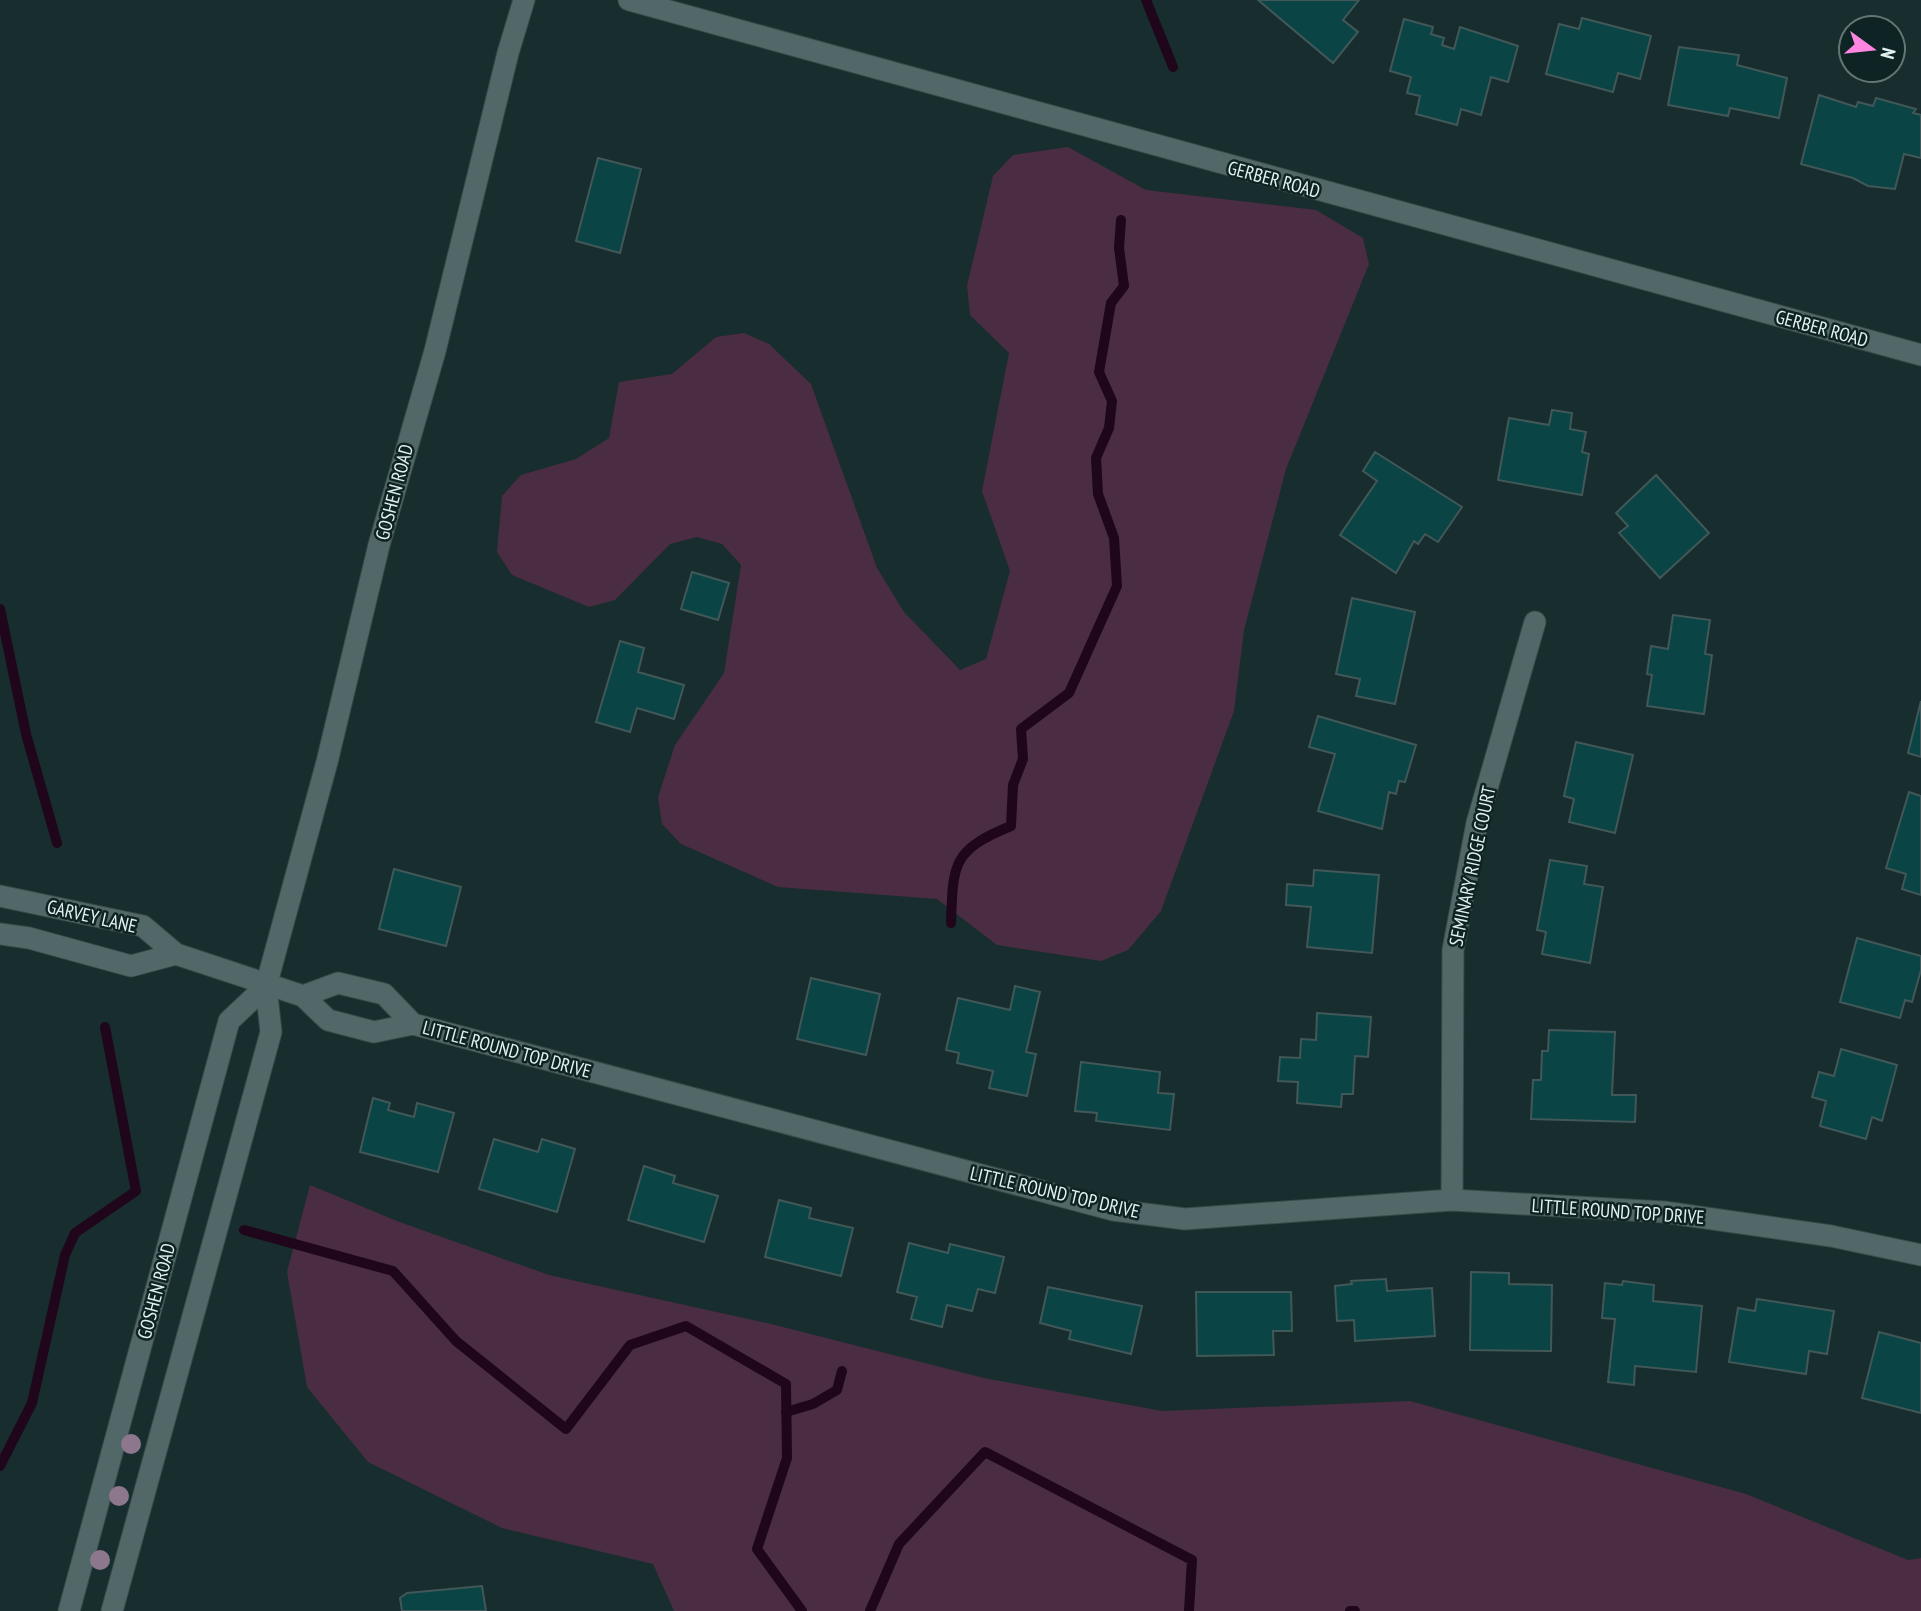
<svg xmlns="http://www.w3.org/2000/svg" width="1921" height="1611" font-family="'PT Sans Narrow',sans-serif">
	<rect width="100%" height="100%" fill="#182d2d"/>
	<path fill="#4a2d42" d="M1068,147L1146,190L1316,210L1363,238L1369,264L1286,469L1244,630L1234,711L1161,911L1128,950L1101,961L997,945L937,899L778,887L681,844L662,824L658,797L675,745L724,673L741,565L722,544L697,537L670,544L615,600L589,607L512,575L497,552L502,496L521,475L576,459L609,438L619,382L672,374L716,337L744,333L769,344L811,384L877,568L904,612L960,670L986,659L1010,571L982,491L1009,353L970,315L967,286L993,176L1013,155Z
		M310,1185L397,1221L549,1275L771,1324L984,1378L1162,1411L1410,1401L1746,1494L1908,1560L1921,1558V1611H674L653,1564L502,1528L368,1462L307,1387L287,1272Z"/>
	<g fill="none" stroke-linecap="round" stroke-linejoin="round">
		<path stroke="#20061a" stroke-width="10" d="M1146,0L1173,67
			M0,609L26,734L57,843
			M951,923C953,864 952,850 1011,826L1013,785L1023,759L1021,729L1069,693L1117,586L1114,538L1098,494L1096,458L1109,428L1112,401L1099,372L1111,303L1124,286L1119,248L1121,220
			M244,1230L393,1271L456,1341L566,1429L630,1345L686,1326L786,1384L787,1458L757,1549L802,1611
			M786,1412L813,1404L837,1390L842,1371
			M0,1466L32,1403L65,1255L75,1233L136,1191L105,1027
			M870,1611L899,1544L985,1452L1192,1560L1189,1611
			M1350,1611H1355"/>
	</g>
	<path fill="#0a4445" stroke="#425858" stroke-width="2" d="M1258,0H1359L1343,20L1358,32L1333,63Z
		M1582,18L1651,36L1640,79L1618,73L1613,92L1546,74L1559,24L1579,29Z
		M1404,19L1433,27L1431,34L1444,38L1442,45L1454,49L1460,27L1518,46L1508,82L1491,77L1481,115L1461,109L1457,125L1416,114L1420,96L1407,93L1411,77L1390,71Z
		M1679,47L1739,55L1737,65L1787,78L1779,118L1730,108L1728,116L1668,105Z
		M1819,95L1856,107L1858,102L1873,106L1876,98L1916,109L1913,113L1921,115V158L1904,154L1895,189L1868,186L1853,178L1801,164Z
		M598,158L641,169L620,253L576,241Z
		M1552,410L1572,413L1570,429L1586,432L1582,452L1589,454L1582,495L1498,480L1509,418L1549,425Z
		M1375,452L1462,507L1438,542L1425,534L1418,544L1414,541L1396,573L1340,535L1377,481L1363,471Z
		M1656,475L1709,533L1660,578L1619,533L1628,526L1616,513Z
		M692,572L729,583L718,620L681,609Z
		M1352,598L1415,612L1395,704L1356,696L1360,679L1336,674Z
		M1673,615L1710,620L1705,654L1712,655L1704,714L1647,706L1652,675L1647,674L1651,646L1668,649Z
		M620,641L644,648L638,672L684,685L674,719L637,708L630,732L596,722Z
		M1921,701V757L1908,753Z
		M1318,716L1416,745L1405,782L1399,781L1396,794L1389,792L1382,829L1318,811L1335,754L1309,747Z
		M1576,742L1633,755L1615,833L1569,822L1574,799L1564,796Z
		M1909,792L1921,796V895L1902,889L1906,874L1886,868Z
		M1550,860L1587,866L1584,884L1603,887L1590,963L1542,954L1546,932L1537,930Z
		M394,869L461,887L446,946L379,929Z
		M1314,870L1379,875L1372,953L1307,947L1311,907L1286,905L1287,884L1313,886Z
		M1857,938L1921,956V970L1912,1002L1905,1000L1900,1018L1840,1002Z
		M811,978L880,994L866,1055L797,1039Z
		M1015,986L1040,992L1026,1052L1036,1054L1027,1096L989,1088L993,1071L957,1063L959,1053L946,1050L958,998L1010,1010Z
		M1317,1013L1371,1017L1368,1057L1355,1056L1353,1094H1342L1341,1107L1297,1103L1298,1082L1278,1081L1280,1057L1300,1058L1301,1039L1316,1040Z
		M1549,1030L1615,1032L1612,1095H1636L1635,1122L1531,1119L1533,1080H1541L1542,1051H1548Z
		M1841,1049L1897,1065L1882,1121L1872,1117L1866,1139L1820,1126L1826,1101L1812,1097L1819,1072L1834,1076Z
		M1081,1062L1160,1072L1158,1093L1174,1094L1170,1130L1096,1121L1097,1113L1075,1111Z
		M373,1098L390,1103L388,1110L414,1117L417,1103L454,1113L438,1172L360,1152Z
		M494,1139L538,1152L542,1139L575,1149L557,1212L479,1189Z
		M644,1166L675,1176L673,1183L718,1196L704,1242L628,1220Z
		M779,1200L811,1208L809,1218L853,1228L841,1276L765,1257Z
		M909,1243L948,1253L950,1244L1004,1257L995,1293L978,1289L972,1311L947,1305L942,1327L911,1319L917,1297L897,1292Z
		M1471,1272L1509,1273V1284L1552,1285L1551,1351L1470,1350Z
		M1386,1279L1387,1291L1432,1288L1435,1336L1355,1341L1354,1320L1337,1321L1335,1286L1352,1284L1351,1281Z
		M1623,1281L1654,1285L1653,1301L1702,1306L1696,1372L1635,1366L1634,1385L1608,1382L1615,1319L1602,1318L1605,1283L1622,1285Z
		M1048,1287L1142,1306L1131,1354L1069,1339L1071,1331L1040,1323Z
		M1196,1292H1291L1292,1331H1273L1274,1355L1197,1356Z
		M1757,1299L1834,1311L1827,1354L1809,1351L1806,1374L1729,1362L1738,1308L1755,1311Z
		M1879,1332L1921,1343V1413L1862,1398Z
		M482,1586L486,1611H402L400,1598L407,1593Z"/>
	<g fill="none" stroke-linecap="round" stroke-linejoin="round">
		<defs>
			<path id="minor" d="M0,896L143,926L176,954L303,996L328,1020L374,1032L413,1024L1113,1210L1185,1219L1452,1200L1664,1212L1831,1236L1921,1255
				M0,934L29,938L131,966L176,954
				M303,996L338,983L384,994L413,1024
				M1452,1200L1453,950L1477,823L1535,622"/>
			<path id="tertiary" d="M629,0L1921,355
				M69,1611L229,1021L266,986
				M112,1611L271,1032L266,986L327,762L379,545L435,351L508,53L524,0"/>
		</defs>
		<use href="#minor" stroke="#384a4a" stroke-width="23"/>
		<use href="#tertiary" stroke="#384a4a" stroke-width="23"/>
		<use href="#minor" stroke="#526868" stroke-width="21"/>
		<use href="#tertiary" stroke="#526868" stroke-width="21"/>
	</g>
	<g fill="#8d778d">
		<circle cx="131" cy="1444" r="10"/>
		<circle cx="119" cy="1496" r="10"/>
		<circle cx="100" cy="1560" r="10"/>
	</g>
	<g text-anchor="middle" stroke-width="5" stroke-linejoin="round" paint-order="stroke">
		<g font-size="19" fill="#e4f1f1" stroke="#0e2323">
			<text transform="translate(1274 179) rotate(15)" y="7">GERBER ROAD</text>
			<text transform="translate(1822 328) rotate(15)" y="7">GERBER ROAD</text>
			<text transform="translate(394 492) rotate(-75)" y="7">GOSHEN ROAD</text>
			<text transform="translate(1472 866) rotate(-78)" y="7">SEMINARY RIDGE COURT</text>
			<text transform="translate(92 916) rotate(13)" y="7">GARVEY LANE</text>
			<text transform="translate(507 1049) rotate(15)" y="7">LITTLE ROUND TOP DRIVE</text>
			<text transform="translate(1055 1192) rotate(13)" y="7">LITTLE ROUND TOP DRIVE</text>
			<text transform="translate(1618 1211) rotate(4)" y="7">LITTLE ROUND TOP DRIVE</text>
			<text transform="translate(156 1291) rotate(-75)" y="7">GOSHEN ROAD</text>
		</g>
	</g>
	<g transform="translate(1872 49) rotate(105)"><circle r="33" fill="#0e2323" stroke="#647575" stroke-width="2"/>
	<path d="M0-5L12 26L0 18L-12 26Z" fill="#fe86e0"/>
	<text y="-10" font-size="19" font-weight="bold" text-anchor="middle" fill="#e4f1f1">N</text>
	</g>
</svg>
